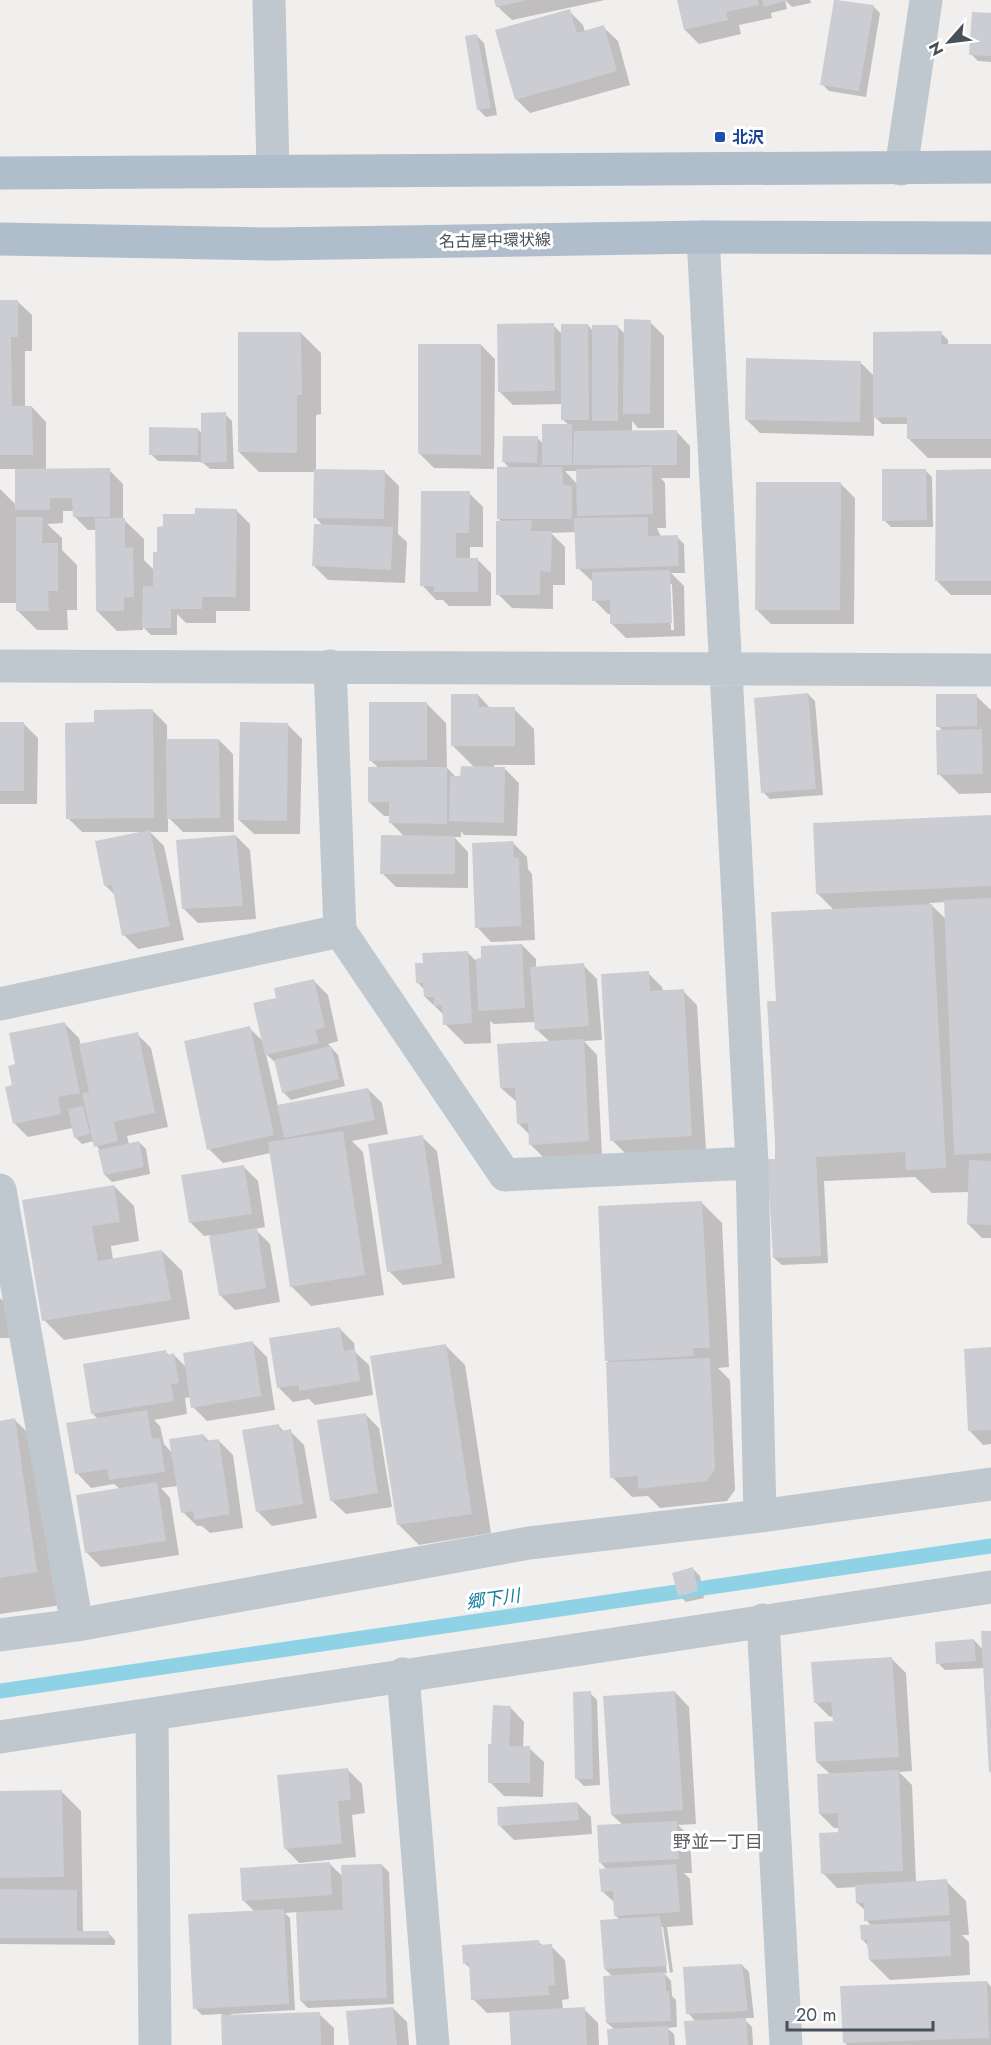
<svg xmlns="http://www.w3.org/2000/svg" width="991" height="2045" font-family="Jost,'Noto Sans JP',sans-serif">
	<rect width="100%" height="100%" fill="#f1eeee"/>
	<path fill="#0003" fill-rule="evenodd" d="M496,0H605L512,20L497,6Z
		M679,0H810L811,3L792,7L785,0L787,9L771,13L772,18L739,25L741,34L699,44L685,30Z
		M835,0L873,6L880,13L866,97L829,91L822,84Z
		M569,11L583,25L585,32L603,27L618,41L630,85L530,113L516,99Z
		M991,14V62L978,61L971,54Z
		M477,36L484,43L497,115L486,117L479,110Z
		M0,301H17L32,315V351H25V408L32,407L46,422V470H109L123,484V519L144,539V560L155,571L159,554L197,515L236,510L250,524V611H216V623H186L177,614V635H151L143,627V630L117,631L97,611L96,530H88L74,516V511H63V523L47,524L62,538V550L77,565V610H67L68,630H37L17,610V603H0V489L17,506V469H0Z
		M650,322L664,336V428H638L632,421V432L676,431L690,446V478H661L665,483L666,528H657L661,537H677L684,544L685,573H671L684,586L685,636L626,638L612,624V614H608L594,600L593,582L578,568L576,532L551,533L565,547V585H553V609L512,608L498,594L502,522L499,519L510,469L504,462L537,438L544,444L569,425L563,420V404L513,405L499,391L553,325L562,334L588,325L593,331L617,326L625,334ZM565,471H578V485ZM669,584H672L674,630H671Z
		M301,333L321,353V414L316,415V471L385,472L399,486L398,534L407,542L405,583L328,580L314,566L323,526L315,517V472H259L239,452Z
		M941,333L948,340V345H991V458H928L908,438V424H882L874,416V436L760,433L746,419L861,363L875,377Z
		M481,345L495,359L494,469L434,468L420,454Z
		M225,414L232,421L234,469H210L202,462L158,461L151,454L198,429L202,434Z
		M925,470L932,477L933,527H891L884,520Z
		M991,471V595H951L937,581Z
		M841,484L855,498L854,624H771L757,610Z
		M469,493L483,507V547H470V559H477L491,573V606H449L443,600H436L422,585Z
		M808,694L815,701L823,795L770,799L763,792Z
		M478,695L491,709H514L534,729L535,765H494V768L505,769L519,783L517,836L464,835L461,831V837H454L468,852V888L396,887L382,873L405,837L391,823V816H384L369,802L379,768L370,760L426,703L446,723L447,768L456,777H462L475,768L453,746Z
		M976,696L991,710V793L959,794L939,774L943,731L938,726Z
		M153,711L167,725V741L219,740L233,754L234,832H183L168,817V832H150L164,846L184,940L138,949L124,935L116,896L105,885L140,832H82L68,818L96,724Z
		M23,723L38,738L37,804H0V724Z
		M288,725L302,739L300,834H254L239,820Z
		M991,816V1238H982L968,1224L969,1192L932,1193L915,1177L824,1181L828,1263L782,1265L774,1258L777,1003L834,910L817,893ZM946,902L947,920L929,903Z
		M236,836L250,850L256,919L198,923L184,909Z
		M513,843L527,857L528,869L532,874L535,940L491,942L477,927Z
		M522,945L536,959V968L583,965L597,979L602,1040L584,1041L597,1055L602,1155L544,1158L530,1144V1135L518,1123L517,1102L501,1088L550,1042L536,1029V1022L494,1024L490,1021L491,1043L465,1044L445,1024L444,1015L425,997V990L418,983L424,964L467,952L475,960L483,959Z
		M648,973L662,987L663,991H683L697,1005L706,1150L626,1154L612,1140Z
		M314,981L328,995L338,1041L328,1044L338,1055L345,1086L291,1100L283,1092L277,1064L266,1054L278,1106L368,1089L382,1103L388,1134L352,1141L363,1152L384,1295L311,1306L291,1286L271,1153L223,1163L209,1149L249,1028L264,1042L278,999Z
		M65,1024L79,1038L81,1046L137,1034L151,1048L168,1127L127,1136L129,1144L139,1142L146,1149L150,1174L112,1182L105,1175L100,1151L94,1141L82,1144L75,1137L73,1128L28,1137L14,1123L13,1087L17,1065Z
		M422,1137L437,1151L455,1278L403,1285L389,1271Z
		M243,1166L258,1181L265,1227L255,1229L270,1244L280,1302L235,1310L221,1296L211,1235L204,1236L190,1222Z
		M114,1186L134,1206L139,1241L111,1246L113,1260L162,1251L182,1271L190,1319L64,1340L44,1320L24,1202Z
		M702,1203L722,1223L729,1367L718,1368L730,1380L735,1490L727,1501L660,1508L648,1496L632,1497L612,1477L610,1364L607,1360Z
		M0,1298L15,1312L16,1338H0Z
		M340,1329L354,1343L355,1352L369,1365L373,1395L315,1405L309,1399L293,1402L279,1388Z
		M253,1343L267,1357L275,1410L207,1421L193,1407L191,1397L185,1398L187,1414L154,1420L160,1426L164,1444L173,1454L204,1436L210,1442L219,1441L233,1455L243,1528L210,1533L202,1526H197L183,1512L178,1486L161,1488L170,1498L179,1555L101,1567L87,1553L120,1489L114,1484L91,1488L77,1473L98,1419L93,1414L165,1351L170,1356L174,1355L187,1368Z
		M445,1345L465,1365L491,1533L419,1545L399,1525Z
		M991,1349V1444L983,1445L969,1430Z
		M365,1414L379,1428L392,1507L346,1514L331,1500Z
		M15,1420L47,1452L69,1604L0,1614V1422Z
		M278,1425L284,1432L290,1431L304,1445L317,1518L272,1526L257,1511Z
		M693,1569L700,1576L704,1598L686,1602L679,1595Z
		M991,1632V1777L985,1668L945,1670L938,1663L974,1640L984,1651Z
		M892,1659L906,1673L912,1771L899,1772L912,1785L916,1882L946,1881L966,1901L969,1935H962L969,1942L970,1975L890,1980L870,1960L869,1947L863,1940L872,1926L866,1920V1911L857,1903L856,1887L837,1888L823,1873L840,1833V1828H834L820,1814L830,1774L817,1762L834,1722V1716L830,1717L815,1702Z
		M675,1692L689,1707L696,1824L678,1825L690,1837L692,1873H684L690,1879L693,1925L667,1927L673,1972L670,1973L663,1927H660L667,1973H664L671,1981L672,1996L676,2000L677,2027L667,2028L674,2034L675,2045H609L615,2030L607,2023L613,1977L605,1969L620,1920L615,1915V1903L602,1891L607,1870L600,1862L623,1825L612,1815Z
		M590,1693L597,1700L600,1785L584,1786L577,1779Z
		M510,1707L524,1722L523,1748H529L544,1762L543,1797L504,1796L490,1782L493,1745Z
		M348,1770L362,1784L365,1813L352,1815L356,1857L299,1863L285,1848Z
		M61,1791L81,1811L83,1933H108L115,1940V1945L0,1944V1792Z
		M577,1803L591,1817L592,1834L514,1840L500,1826Z
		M330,1864L343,1877L382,1865L389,1872L394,2004L308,2008L301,2001L298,1912L285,1913L290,1918L295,2010L231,2014L232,2017L319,2014L334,2028V2045H223L222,2014L202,2015L195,2008L255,1912L243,1900Z
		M538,1941L543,1946H551L565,1960L569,1999L562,2000L563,2010L584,2009L598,2023L599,2045H513L511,2012L487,2013L473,1999L471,1969L464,1963Z
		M742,1965L749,1972L754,2018H743L752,2027L753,2045H687L696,2022L688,2013Z
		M987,1982L991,1987V2045H847L845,2043Z
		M393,2008L407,2022L409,2045H351Z"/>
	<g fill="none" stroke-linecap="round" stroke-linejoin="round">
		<path stroke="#8fd2e6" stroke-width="15" d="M0,1691L991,1546"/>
	</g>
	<path fill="#cccdd3" d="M494,0H524V1L496,7Z
		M677,0H758L759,5L726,12L728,20L684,30Z
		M762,0H785V1L764,7Z
		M834,0L874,5L859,91L820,85Z
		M570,9L577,33L604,25L617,71L515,100L495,30Z
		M972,12L991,13V56L969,55Z
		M477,34L491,108L477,110L465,36Z
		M0,300H18V337H11L12,406H32L33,455H0Z
		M624,319L651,320L650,414H623Z
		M554,323L555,391L498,392L497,324Z
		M561,324H588L589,420H561Z
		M592,325H618V421H592Z
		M942,331L941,344H991V439H907V417L873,418V332Z
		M238,332H301L302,395H297V453L238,452Z
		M418,344H481V455L418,454Z
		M746,358L861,361L860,422L745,420Z
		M226,412L227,462L201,463V413Z
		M542,424H572V465H542Z
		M149,427L198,428V455H149Z
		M677,430V465H573L574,431Z
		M503,436H538L537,463L502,462Z
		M497,467H562L563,485L572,486V519H497Z
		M652,467L653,514L577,516L576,469Z
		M110,468V517H73L72,498H50V510H15V469Z
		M314,469L385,470L384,519L313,518Z
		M882,469H926L927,520L882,521Z
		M991,469V581H935L936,470Z
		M756,482H841L840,610H755Z
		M421,491H470L469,533H456V558H478V592H434V586H420Z
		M195,508L237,509L236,597H202V609H171V628H142L143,586H153V552H157V527L163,526V514H195Z
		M16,517H43L42,543H58V591H48L49,611H16Z
		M648,517V536L678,535L679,566L576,569L574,518Z
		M95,518H125V548L133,547L134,597H124V611H96Z
		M532,520L531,531H552L551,572L540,571V595H496V521Z
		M314,524L393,527L391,570L312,566Z
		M670,570L672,623L610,624V600L592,601V572Z
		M808,693L816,789L761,793L754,698Z
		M451,694H478L479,707H515V746H451Z
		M936,694H977V726L936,727Z
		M369,702H427V760L369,761Z
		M153,709L154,818L66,819L65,723L94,722V710Z
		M0,722H24V791H0Z
		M240,722L288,723L287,821L238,820Z
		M982,729L983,774L937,775L936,730Z
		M166,739H219L220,818L167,819Z
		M461,766L505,767L504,823L449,821L450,776H460Z
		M368,767H447V824L389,823V802H368Z
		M991,815V886L816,894L813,823Z
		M150,830L170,926L122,936L112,885L104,886L95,841Z
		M236,835L243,906L182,909L176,840Z
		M381,835L455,836V874H380Z
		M513,841L514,858H519L521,926L475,928L472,843Z
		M991,898V1153L954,1155L944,900Z
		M932,904L946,1168L906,1170L905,1152L816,1157L821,1256L773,1258L767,1159H776L767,1001H776L771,912Z
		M522,944L525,1008L478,1011L476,959L481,958V946Z
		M468,951L472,1023L443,1025L442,1005L434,1006V997H424L423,983H416L415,963H423L422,953Z
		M584,963L589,1026L535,1030L530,967Z
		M649,971L650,991L684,989L692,1136L610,1141L601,974Z
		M314,979L325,1027L315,1030L319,1043L265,1055L253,1003L276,998L274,988Z
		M65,1022L80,1093L58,1097L61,1114L13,1124L5,1087L12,1085L8,1066L15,1064L9,1033Z
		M250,1026L274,1135L207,1150L184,1041Z
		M138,1032L155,1113L114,1122L118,1141L94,1147L82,1093L89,1092L79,1044Z
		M584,1039L589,1141L529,1145L528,1123L517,1124L515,1088H500L497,1044Z
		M331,1046L339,1079L282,1093L274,1060Z
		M368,1088L375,1120L284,1138L277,1105Z
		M83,1106L90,1134L74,1138L68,1109Z
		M343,1131L365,1275L290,1287L268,1142Z
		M423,1135L442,1264L387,1272L368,1144Z
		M139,1141L144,1167L104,1175L98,1150Z
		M969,1160L991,1161V1225L967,1224Z
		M244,1165L252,1214L189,1223L181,1175Z
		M114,1185L120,1222L92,1226L98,1261L162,1250L171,1300L42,1321L22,1200Z
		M702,1201L710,1348H693L694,1356L605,1361L598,1206Z
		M257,1228L266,1288L219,1296L209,1236Z
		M340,1327L344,1351L355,1349L360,1381L299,1391V1385L277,1388L269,1338Z
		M253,1341L261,1396L191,1408L183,1353Z
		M446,1344L472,1514L397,1525L370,1356Z
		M991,1347V1430L968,1431L964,1349Z
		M166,1350L167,1355L174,1353L179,1383L171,1384L174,1401L91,1414L83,1364Z
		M710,1358L715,1469L707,1481L638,1489V1476L610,1478L606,1362Z
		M147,1410L152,1439L160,1438L165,1472L109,1480L107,1469L75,1474L66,1423Z
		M366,1413L378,1493L330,1501L317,1420Z
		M15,1418L37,1572L0,1578V1421Z
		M279,1424L280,1431L291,1429L303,1504L256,1512L242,1430Z
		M204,1434L205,1441L219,1439L230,1514L194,1520L193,1511L181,1513L169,1439Z
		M157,1482L166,1541L85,1553L76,1495Z
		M693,1567L698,1591L678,1596L672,1573Z
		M981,1631H991V1772H989Z
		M974,1639L976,1661L936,1664L935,1642Z
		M892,1657L899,1757L816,1762L814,1722L833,1721L831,1702L814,1703L811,1662Z
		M591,1691L593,1779H575L573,1692Z
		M675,1691L683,1810L611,1815L603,1696Z
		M493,1705L511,1706L509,1746H530V1783H488V1744H491Z
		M348,1768L351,1800L338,1801L342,1844L284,1849L277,1775Z
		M899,1770L903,1871L821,1874L819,1833L838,1832V1813L819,1814L817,1774Z
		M62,1790L64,1877L0,1878V1791Z
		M577,1802L579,1820L498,1826L497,1807Z
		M677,1821L679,1859L599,1863L597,1825Z
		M330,1862L332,1895L242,1901L240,1868Z
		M382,1864L387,1998L300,2001L296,1912L343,1910L341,1865Z
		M676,1864L680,1912L614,1916L613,1891L601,1892L599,1869Z
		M947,1879L950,1915L864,1921V1903H856L855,1885Z
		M0,1889L77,1890V1931H109V1938H0Z
		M284,1909L289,2004L193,2009L188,1914Z
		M660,1916L667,1966L604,1969L600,1920Z
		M950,1921L951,1956L869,1960L867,1940H861L860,1925Z
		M539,1940V1945L552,1944L555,1985L548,1986L549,1995L471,2000L469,1963L463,1964L462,1945Z
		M742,1964L748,2011L686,2014L683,1967Z
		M665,1972L666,1991H669L671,2021L606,2023L603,1976Z
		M987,1981L989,2038L843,2043L840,1986Z
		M393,2007L397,2045H349L346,2011Z
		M585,2007L587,2045H511L509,2011Z
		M320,2012L321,2045H222L221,2015Z
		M746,2018L748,2045H686L684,2021Z
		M668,2026L669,2045H608L607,2029Z"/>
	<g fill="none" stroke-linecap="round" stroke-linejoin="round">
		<path stroke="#c0c8cf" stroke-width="33" d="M269,0L273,171
			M901,169L926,0
			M703,237L752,1163L760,1516
			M0,666L991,670
			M330,666L340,931L505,1175L752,1163
			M0,1004L340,931
			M0,1190L77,1625
			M763,1620L786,2045
			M0,1635L77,1625L529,1543L760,1516L991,1484
			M403,1674L433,2045
			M152,1716L155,2045
			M0,1737L991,1587"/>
		<path stroke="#b0bdcb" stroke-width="33" d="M0,173L991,167
			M0,239L272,244L703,237L991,238"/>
	</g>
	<rect fill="#1a4fb4" stroke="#fff" stroke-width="2" x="714" y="131" width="12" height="12" rx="3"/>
	<g text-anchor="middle" stroke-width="6" stroke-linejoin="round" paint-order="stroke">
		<g font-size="16" font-weight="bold" fill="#164399" stroke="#fff" text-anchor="start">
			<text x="732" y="143">北沢</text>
		</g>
		<g font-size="16" fill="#48515a" stroke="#fff">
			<text transform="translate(495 240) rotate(-1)" y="6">名古屋中環状線</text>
		</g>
		<g font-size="18" font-style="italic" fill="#167f9f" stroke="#fff">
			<text transform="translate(493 1599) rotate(-8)" y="6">郷下川</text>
		</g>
		<g font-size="18" fill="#5b5f63" stroke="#fff">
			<text x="718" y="1848">野並一丁目</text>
		</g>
	</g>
	<g transform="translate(949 42) rotate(242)" stroke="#ffffff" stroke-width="4.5" paint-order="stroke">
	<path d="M0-4.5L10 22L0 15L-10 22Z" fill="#48515a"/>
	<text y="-9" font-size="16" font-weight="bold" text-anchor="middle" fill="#48515a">N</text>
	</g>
	<path d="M787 2021v9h146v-9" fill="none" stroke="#48515a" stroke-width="3"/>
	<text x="796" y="2021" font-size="18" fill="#48515a" stroke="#ffffff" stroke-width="4.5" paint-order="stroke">20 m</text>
</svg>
